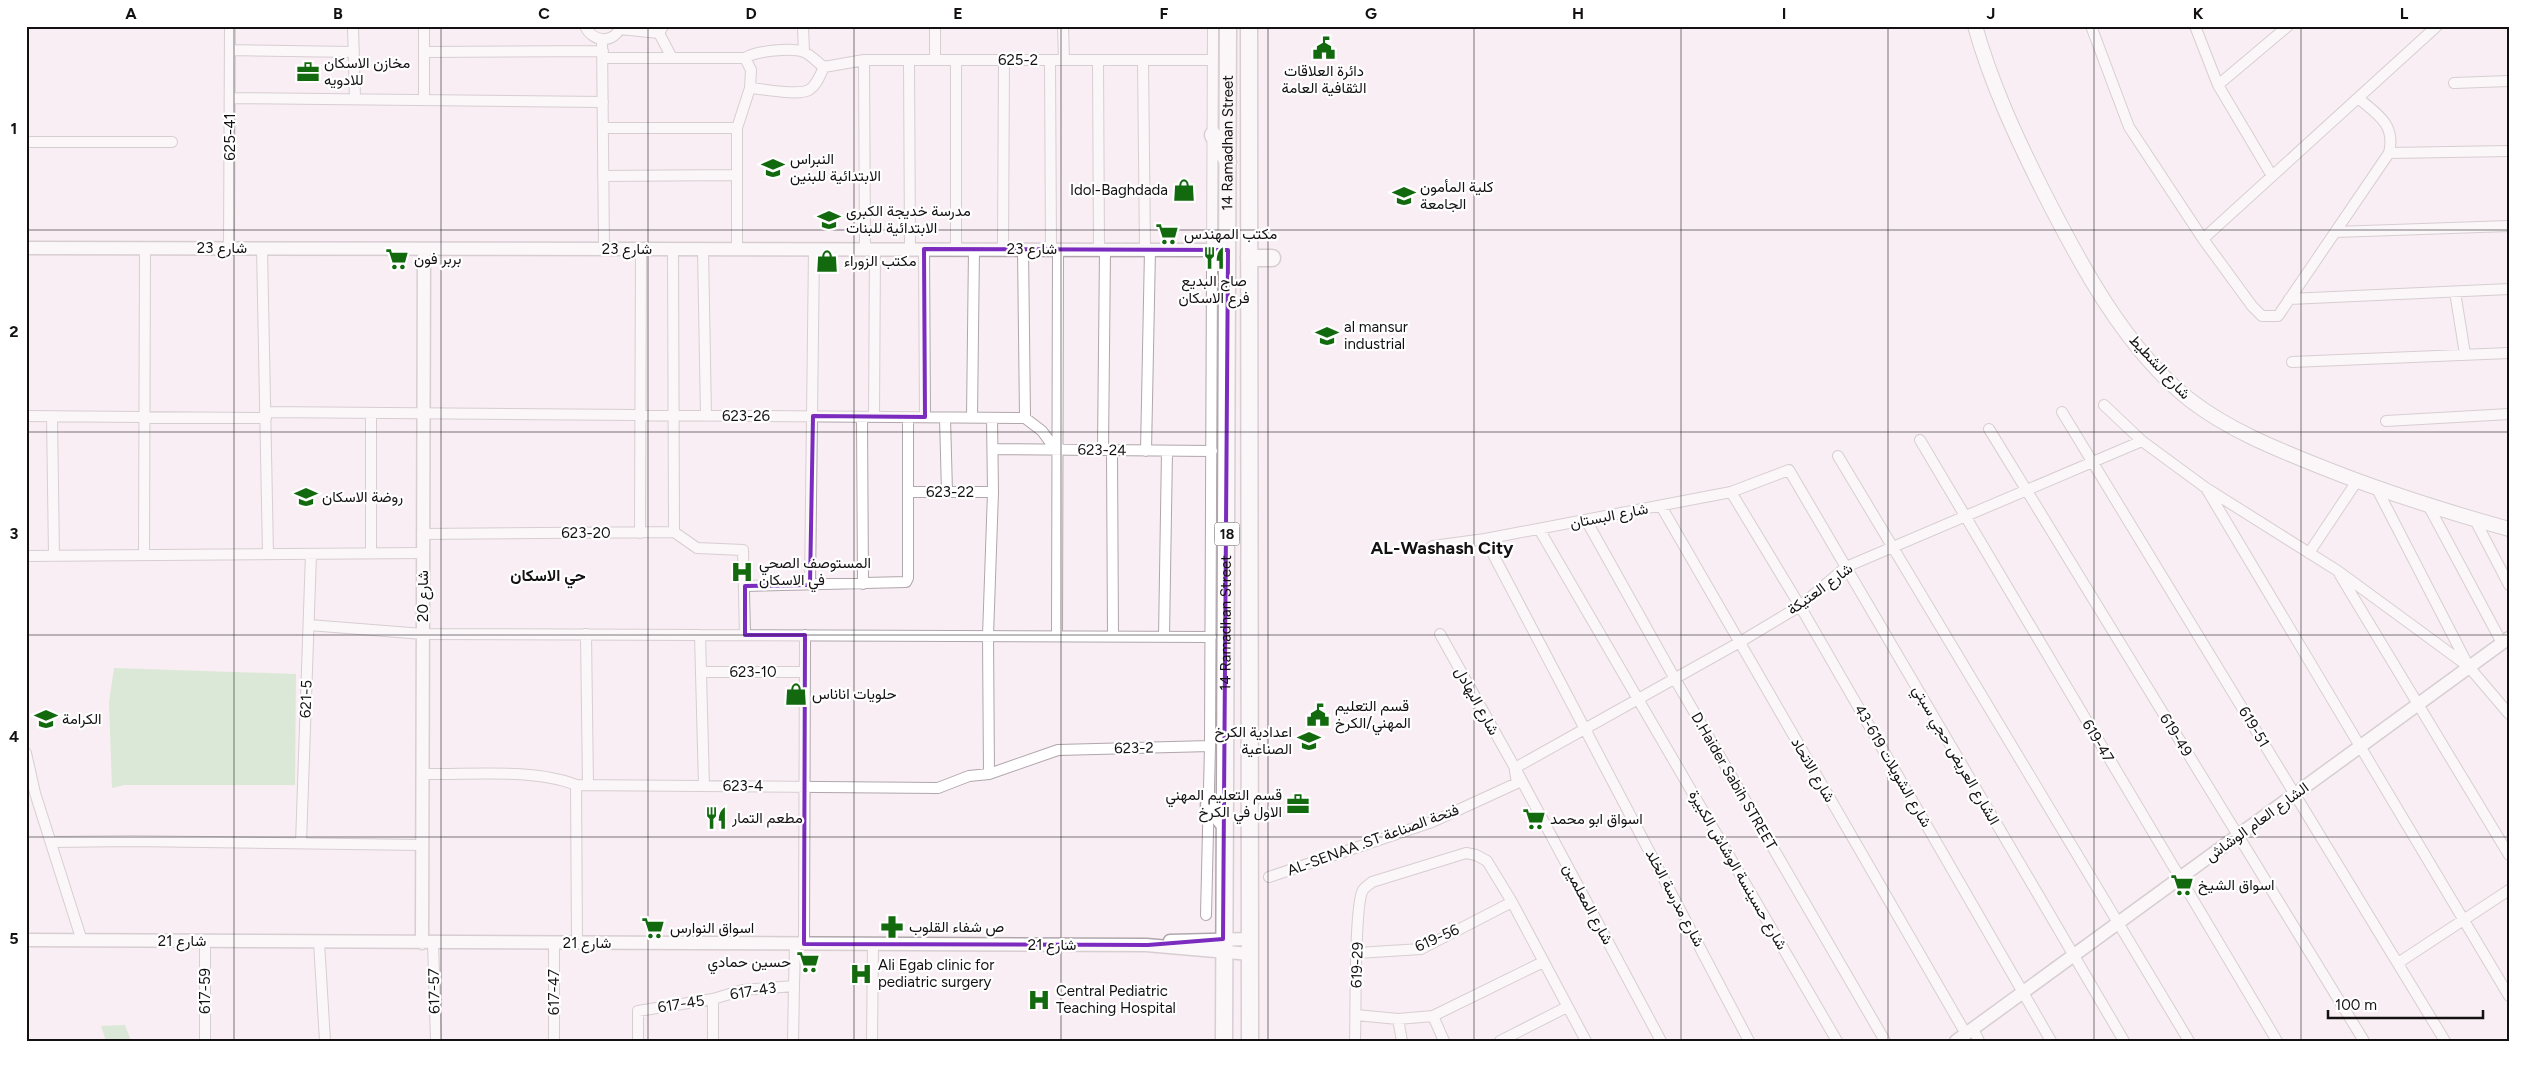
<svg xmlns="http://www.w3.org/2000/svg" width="2535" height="1067" font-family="Figtree,Vazirmatn,sans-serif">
	<rect width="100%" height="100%" fill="#f8eef3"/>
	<path fill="#bae0b6" d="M114,668L296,674L295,785H125L112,788L109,702Z
		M125,1025L131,1041H106L101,1026Z"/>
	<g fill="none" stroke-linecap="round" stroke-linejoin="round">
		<defs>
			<path id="minor" d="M353,26L355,99
				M585,26C593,43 614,44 621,26
				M663,26L659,33L672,58
				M803,26L804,52
				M1063,26L1064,60
				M2091,26L2129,127L2203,239L2252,306L2262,316H2278L2389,153C2396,124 2377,114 2358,98
				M2195,26L2218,85L2272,176
				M620,29L659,33
				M602,40L604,249
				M230,50L354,52
				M424,52L603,51
				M603,58H745C756,51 792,47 804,52C811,55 818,63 824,67L864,60H1213
				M864,60L865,249
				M909,60L910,249
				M935,60V26
				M1050,60L1051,249
				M1098,60L1099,250
				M1143,60L1145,250
				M2454,83L2509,81
				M2218,85L2288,26
				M750,88C764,89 798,96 809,90C817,85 820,75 824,67
				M230,98L603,102
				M424,100V26
				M603,128H737
				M26,142H172
				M2389,153L2509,151
				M603,176L737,175
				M2335,232L2509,226
				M2203,239L2437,26
				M229,248L230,26
				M262,248L268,554
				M673,249L674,532
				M703,249L706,416
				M737,249V128L750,88L751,70L745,58
				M924,249L925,417
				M956,249V60
				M1003,249L1004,60
				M1023,249L1025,418
				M2455,292L2465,354
				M2289,299L2509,289
				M2292,362L2509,353
				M2104,405L2142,441L2206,488L2338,571L2469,667
				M265,412L1025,418L1042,431L1056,450
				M2062,412L2445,1041
				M26,416L266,418
				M52,416L54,556
				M862,417L863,584
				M874,417L875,249
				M945,418L947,492
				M972,418L974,249
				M2386,421L2509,414
				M1989,429L2364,1041
				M1920,440L2277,1041
				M993,449L1212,451
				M1103,450L1105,250
				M1112,450L1113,636
				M1146,451L1150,250
				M1838,456L2189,1041
				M2206,488L2509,996
				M2377,489L2469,667L2509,714
				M908,492H993
				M1731,492L1800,606L2051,1041
				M2428,505L2502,643
				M1661,506L1966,1034
				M1586,520L1675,679L1885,1041
				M2475,520L2509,585
				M1539,529L1837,1041
				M640,533L641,249
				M422,534L674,532L697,548L743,550L745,635
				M1485,539L1749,1041
				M1427,550L1433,546L1485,539L1731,492L1789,470L2124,1041
				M371,553V413
				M2309,553L2357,481
				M144,555L145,248
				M26,556L423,553
				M2340,575L2509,855
				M810,585L814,249
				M745,586L906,582L908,578V417
				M309,625L423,634L1211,637
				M586,634L588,785
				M1440,634L1515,768L1661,1041
				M700,635L704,786
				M1057,636L1058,250
				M1164,637L1167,451
				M701,672H805
				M26,753L35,793L82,941
				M1515,768L1740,642L1800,606L1846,567L2142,441
				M423,774C469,775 534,768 576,785L938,788L969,776L989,774L1058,750L1210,746
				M989,774L988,636L993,492L992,418
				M576,785L577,943
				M51,842L132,841L422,845
				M301,843L311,554
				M1269,877L1432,822L1517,783L1515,771
				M1206,915L1210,746L1213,26
				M319,942L325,1041
				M433,942L436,1041
				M554,943V1041
				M804,944L805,635
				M1357,953L1421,949L1512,902
				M2398,963L2509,890
				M794,986L795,944
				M713,999L743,990L794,986L793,1041
				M1356,1015L1398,1019L1433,1016L1543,962
				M1433,1016L1444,1041
				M1398,1019L1402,1041
				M1973,1029L1979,1041
				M205,1041V941
				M638,1041V1011L713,999V1041
				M872,1041L873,944
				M1355,1041C1356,1017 1354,904 1363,890C1365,887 1370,884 1372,882L1466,853L1476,855L1487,861L1512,902L1586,1041
				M1500,1041L1567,1007"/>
			<path id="tertiary" d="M26,248L1228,250
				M26,940L1146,945L1250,954
				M1170,941L1250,939
				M422,943L424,249
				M1956,1041L2509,638"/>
			<path id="secondary" d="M1975,26C1991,83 2016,137 2042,189C2079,262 2125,349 2190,400C2229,430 2274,448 2319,466C2381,491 2444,511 2509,529"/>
			<g id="primary">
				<path d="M1249,26L1250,1041"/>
				<path d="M1213,135L1228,162"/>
				<path d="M1249,258H1272"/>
				<path d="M1209,805L1224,824"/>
				<path id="s1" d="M1224,1041L1228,26"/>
			</g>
		</defs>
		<use href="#minor" stroke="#b0a6ac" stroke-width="12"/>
		<use href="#tertiary" stroke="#b0a6ac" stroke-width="15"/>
		<use href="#secondary" stroke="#b0a6ac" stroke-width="16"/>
		<use href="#primary" stroke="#b0a6ac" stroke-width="19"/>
		<use href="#minor" stroke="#fff" stroke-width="10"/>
		<use href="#tertiary" stroke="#fff" stroke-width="12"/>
		<use href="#secondary" stroke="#fff" stroke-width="14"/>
		<use href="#primary" stroke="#fff" stroke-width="16"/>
	</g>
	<path d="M0 0H2535V1067H0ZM924,249L1228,250L1223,939L1148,945L804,944L805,635H745V586L810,585L813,416L925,417Z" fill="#f8eef3" fill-opacity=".55" fill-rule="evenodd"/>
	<path fill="none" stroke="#7b2cbf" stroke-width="4" stroke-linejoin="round" d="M924,249L1228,250L1223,939L1148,945L804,944L805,635H745V586L810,585L813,416L925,417Z"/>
	<path fill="none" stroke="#141113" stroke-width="1" stroke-opacity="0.55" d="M234,26V1041M441,26V1041M648,26V1041M854,26V1041M1061,26V1041M1268,26V1041M1474,26V1041M1681,26V1041M1888,26V1041M2094,26V1041M2301,26V1041M26,230H2509M26,432H2509M26,635H2509M26,837H2509"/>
	<defs>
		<symbol id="civic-bare" viewBox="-9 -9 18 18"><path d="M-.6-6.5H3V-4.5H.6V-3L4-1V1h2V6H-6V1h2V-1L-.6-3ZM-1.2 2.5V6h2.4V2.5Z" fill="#12690e" stroke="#fff" stroke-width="2.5" paint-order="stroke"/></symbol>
		<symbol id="office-bare" viewBox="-9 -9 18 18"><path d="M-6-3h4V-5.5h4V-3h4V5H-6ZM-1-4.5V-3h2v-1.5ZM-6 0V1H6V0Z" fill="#12690e" stroke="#fff" stroke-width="2.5" paint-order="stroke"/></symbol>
		<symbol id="school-bare" viewBox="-9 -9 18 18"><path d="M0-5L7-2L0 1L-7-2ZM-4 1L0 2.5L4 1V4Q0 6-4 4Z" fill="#12690e" stroke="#fff" stroke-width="2.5" paint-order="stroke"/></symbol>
		<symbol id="shop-bare" viewBox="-9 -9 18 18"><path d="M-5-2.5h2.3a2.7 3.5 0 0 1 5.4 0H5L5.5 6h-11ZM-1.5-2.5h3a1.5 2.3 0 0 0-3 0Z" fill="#12690e" stroke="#fff" stroke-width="2.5" paint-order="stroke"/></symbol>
		<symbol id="supermarket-bare" viewBox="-9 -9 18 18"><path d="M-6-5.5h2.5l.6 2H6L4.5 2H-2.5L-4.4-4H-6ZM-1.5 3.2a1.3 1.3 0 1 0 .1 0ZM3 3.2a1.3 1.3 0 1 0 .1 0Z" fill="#12690e" stroke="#fff" stroke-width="2.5" paint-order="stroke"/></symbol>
		<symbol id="restaurant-bare" viewBox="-9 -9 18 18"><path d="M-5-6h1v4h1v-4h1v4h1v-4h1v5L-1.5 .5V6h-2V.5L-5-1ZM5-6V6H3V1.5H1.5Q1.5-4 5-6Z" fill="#12690e" stroke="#fff" stroke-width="2.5" paint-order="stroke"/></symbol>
		<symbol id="hospital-bare" viewBox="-9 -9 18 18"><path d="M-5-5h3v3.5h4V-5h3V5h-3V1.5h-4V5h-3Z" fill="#12690e" stroke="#fff" stroke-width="2.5" paint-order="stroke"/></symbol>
		<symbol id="pharmacy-bare" viewBox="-9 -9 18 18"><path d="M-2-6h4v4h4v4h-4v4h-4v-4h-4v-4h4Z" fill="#12690e" stroke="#fff" stroke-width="2.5" paint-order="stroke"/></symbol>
	</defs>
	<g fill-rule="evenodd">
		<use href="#civic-bare" x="1308" y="32" width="32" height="32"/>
		<use href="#office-bare" x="292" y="56" width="32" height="32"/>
		<use href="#school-bare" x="757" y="152" width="32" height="32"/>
		<use href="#shop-bare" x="1168" y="174" width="32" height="32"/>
		<use href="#school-bare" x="1388" y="180" width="32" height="32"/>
		<use href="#school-bare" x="813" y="204" width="32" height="32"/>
		<use href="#supermarket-bare" x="1151" y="218" width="32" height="32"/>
		<use href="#restaurant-bare" x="1198" y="242" width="32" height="32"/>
		<use href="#supermarket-bare" x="381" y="243" width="32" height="32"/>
		<use href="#shop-bare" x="811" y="245" width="32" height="32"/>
		<use href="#school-bare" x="1311" y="320" width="32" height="32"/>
		<use href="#school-bare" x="290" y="481" width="32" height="32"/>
		<use href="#hospital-bare" x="726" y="556" width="32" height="32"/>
		<use href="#shop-bare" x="780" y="678" width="32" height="32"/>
		<use href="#civic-bare" x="1302" y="699" width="32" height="32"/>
		<use href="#school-bare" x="30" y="703" width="32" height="32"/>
		<use href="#school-bare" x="1293" y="725" width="32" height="32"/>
		<use href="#office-bare" x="1282" y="788" width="32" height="32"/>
		<use href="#restaurant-bare" x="700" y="802" width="32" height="32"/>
		<use href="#supermarket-bare" x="1518" y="803" width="32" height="32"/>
		<use href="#supermarket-bare" x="2166" y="869" width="32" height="32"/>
		<use href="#pharmacy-bare" x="876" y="911" width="32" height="32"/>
		<use href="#supermarket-bare" x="637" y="912" width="32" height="32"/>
		<use href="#supermarket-bare" x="792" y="946" width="32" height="32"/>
		<use href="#hospital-bare" x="845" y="958" width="32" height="32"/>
		<use href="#hospital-bare" x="1023" y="984" width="32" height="32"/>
	</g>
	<g text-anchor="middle" stroke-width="4.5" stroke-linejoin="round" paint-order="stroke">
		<rect fill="#fff" stroke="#5a585a" stroke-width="1" x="1214.5" y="522.5" width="25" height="23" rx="4"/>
		<g font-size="14" font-weight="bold" fill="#141113">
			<text x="1227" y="539">18</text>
		</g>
		<g font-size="15" fill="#141113" stroke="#fff">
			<text x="1018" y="65">625-2</text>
			<text transform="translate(230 137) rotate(-90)" y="5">625-41</text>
			<text dy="5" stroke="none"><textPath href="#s1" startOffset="898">14 Ramadhan Street</textPath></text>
			<text x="222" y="253">شارع 23</text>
			<text x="627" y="254">شارع 23</text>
			<text x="1032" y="254">شارع 23</text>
			<text transform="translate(2160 367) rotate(47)" y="5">شارع الشطيط</text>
			<text x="746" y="421">623-26</text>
			<text transform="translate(1102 450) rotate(1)" y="5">623-24</text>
			<text x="950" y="497">623-22</text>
			<text transform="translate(1609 516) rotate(-11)" y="5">شارع البستان</text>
			<text x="586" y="538">623-20</text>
			<text transform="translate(1820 589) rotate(-36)" y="5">شارع العتيکة</text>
			<text transform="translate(423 596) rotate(-90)" y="5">شارع 20</text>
			<text dy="5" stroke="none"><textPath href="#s1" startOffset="418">14 Ramadhan Street</textPath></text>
			<text x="753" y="677">623-10</text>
			<text transform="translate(306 699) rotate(-88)" y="5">621-5</text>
			<text transform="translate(1477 701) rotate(61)" y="5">شارع البهادل</text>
			<text transform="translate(2254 727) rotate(59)" y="5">619-51</text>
			<text transform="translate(2176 735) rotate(58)" y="5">619-49</text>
			<text transform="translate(2098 741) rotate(59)" y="5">619-47</text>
			<text transform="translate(1134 748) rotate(-1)" y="5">623-2</text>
			<text transform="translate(1956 755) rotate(60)" y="5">الشارع العريض حجي سبتي</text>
			<text transform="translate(1893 766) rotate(60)" y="5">شارع الشويلات 619-43</text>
			<text transform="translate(1813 770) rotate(60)" y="5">شارع الاتحاد</text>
			<text transform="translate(1734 781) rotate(60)" y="5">D.Haider Sabih STREET</text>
			<text x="743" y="791">623-4</text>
			<text transform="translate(2257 822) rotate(-36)" y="5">الشارع العام الوشاش</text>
			<text transform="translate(1373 840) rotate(-20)" y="5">AL-SENAA .ST فتحة الصناعة</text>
			<text transform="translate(1738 870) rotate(60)" y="5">شارع حسينسة الوشاش الكبيرة</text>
			<text transform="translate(1675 898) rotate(62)" y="5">شارع مدرسة الخلد</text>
			<text transform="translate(1588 904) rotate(62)" y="5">شارع المعلمين</text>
			<text transform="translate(1437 938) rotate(-24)" y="5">619-56</text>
			<text x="182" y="946">شارع 21</text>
			<text x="587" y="948">شارع 21</text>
			<text x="1052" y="950">شارع 21</text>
			<text transform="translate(1357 965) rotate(-88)" y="5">619-29</text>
			<text transform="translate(205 991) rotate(-90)" y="5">617-59</text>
			<text transform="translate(434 991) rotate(-91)" y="5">617-57</text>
			<text transform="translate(753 991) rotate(-9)" y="5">617-43</text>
			<text transform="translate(554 992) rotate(-90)" y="5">617-47</text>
			<text transform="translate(681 1004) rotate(-9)" y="5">617-45</text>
		</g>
		<g font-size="15" fill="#141113" stroke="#fff" text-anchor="start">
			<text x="324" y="68">مخازن الاسكان<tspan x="324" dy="17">للادويه</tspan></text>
			<text x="1324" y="76" text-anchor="middle">دائرة العلاقات<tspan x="1324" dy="17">الثقافية العامة</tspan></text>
			<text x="790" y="164">النبراس<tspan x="790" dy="17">الابتدائية للبنين</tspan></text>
			<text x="1420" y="192">كلية المأمون<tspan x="1420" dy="17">الجامعة</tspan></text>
			<text x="1168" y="195" text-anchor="end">Idol-Baghdada</text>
			<text x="846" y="216">مدرسة خديجة الكبرى<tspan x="846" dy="17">الابتدائية للبنات</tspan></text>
			<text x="1184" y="239">مكتب المهندس</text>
			<text x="414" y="264">بربر فون</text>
			<text x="844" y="266">مكتب الزوراء</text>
			<text x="1214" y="286" text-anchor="middle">صاج البديع<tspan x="1214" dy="17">فرع الاسكان</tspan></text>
			<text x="1344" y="332">al mansur<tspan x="1344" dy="17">industrial</tspan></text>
			<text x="322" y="502">روضة الاسكان</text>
			<text x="759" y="568">المستوصف الصحي<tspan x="759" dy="17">في الاسكان</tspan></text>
			<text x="812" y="699">حلويات اناناس</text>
			<text x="1335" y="711">قسم التعليم<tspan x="1335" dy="17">المهني/الكرخ</tspan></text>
			<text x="62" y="724">الكرامة</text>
			<text x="1292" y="737" text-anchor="end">اعدادية الكرخ<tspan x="1292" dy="17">الصناعية</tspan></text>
			<text x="1282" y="800" text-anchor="end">قسم التعليم المهني<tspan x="1282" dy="17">الاول في الكرخ</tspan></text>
			<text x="732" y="823">مطعم التمار</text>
			<text x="1550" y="824">اسواق ابو محمد</text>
			<text x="2198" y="890">اسواق الشيخ</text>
			<text x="909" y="932">ص شفاء القلوب</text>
			<text x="670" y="933">اسواق النوارس</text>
			<text x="791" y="967" text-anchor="end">حسين حمادي</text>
			<text x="878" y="970">Ali Egab clinic for<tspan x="878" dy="17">pediatric surgery</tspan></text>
			<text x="1056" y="996">Central Pediatric<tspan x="1056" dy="17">Teaching Hospital</tspan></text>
		</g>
		<g font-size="16" font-weight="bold" fill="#141113" stroke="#fff">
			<text x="548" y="581">حي الاسكان</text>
		</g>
		<g font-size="18" font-weight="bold" fill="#141113" stroke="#fff">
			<text x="1442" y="554">AL-Washash City</text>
		</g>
	</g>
	<rect width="2535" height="1067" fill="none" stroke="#ffffff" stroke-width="55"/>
	<path d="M2328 1010v8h155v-8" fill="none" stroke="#141113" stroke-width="2.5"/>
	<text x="2335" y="1010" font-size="15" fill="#141113" stroke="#ffffff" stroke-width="4" paint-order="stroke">100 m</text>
	<rect x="28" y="28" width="2480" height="1012" fill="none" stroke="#141113" stroke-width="2"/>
	<g font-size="16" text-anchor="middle" font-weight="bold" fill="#141113">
		<text x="131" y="19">A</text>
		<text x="338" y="19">B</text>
		<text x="544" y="19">C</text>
		<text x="751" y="19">D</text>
		<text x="958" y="19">E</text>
		<text x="1164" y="19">F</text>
		<text x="1371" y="19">G</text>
		<text x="1578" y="19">H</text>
		<text x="1784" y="19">I</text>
		<text x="1991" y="19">J</text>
		<text x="2198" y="19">K</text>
		<text x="2404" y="19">L</text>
		<text x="14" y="134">1</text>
		<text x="14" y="337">2</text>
		<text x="14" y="539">3</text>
		<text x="14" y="742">4</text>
		<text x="14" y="944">5</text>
	</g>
</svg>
